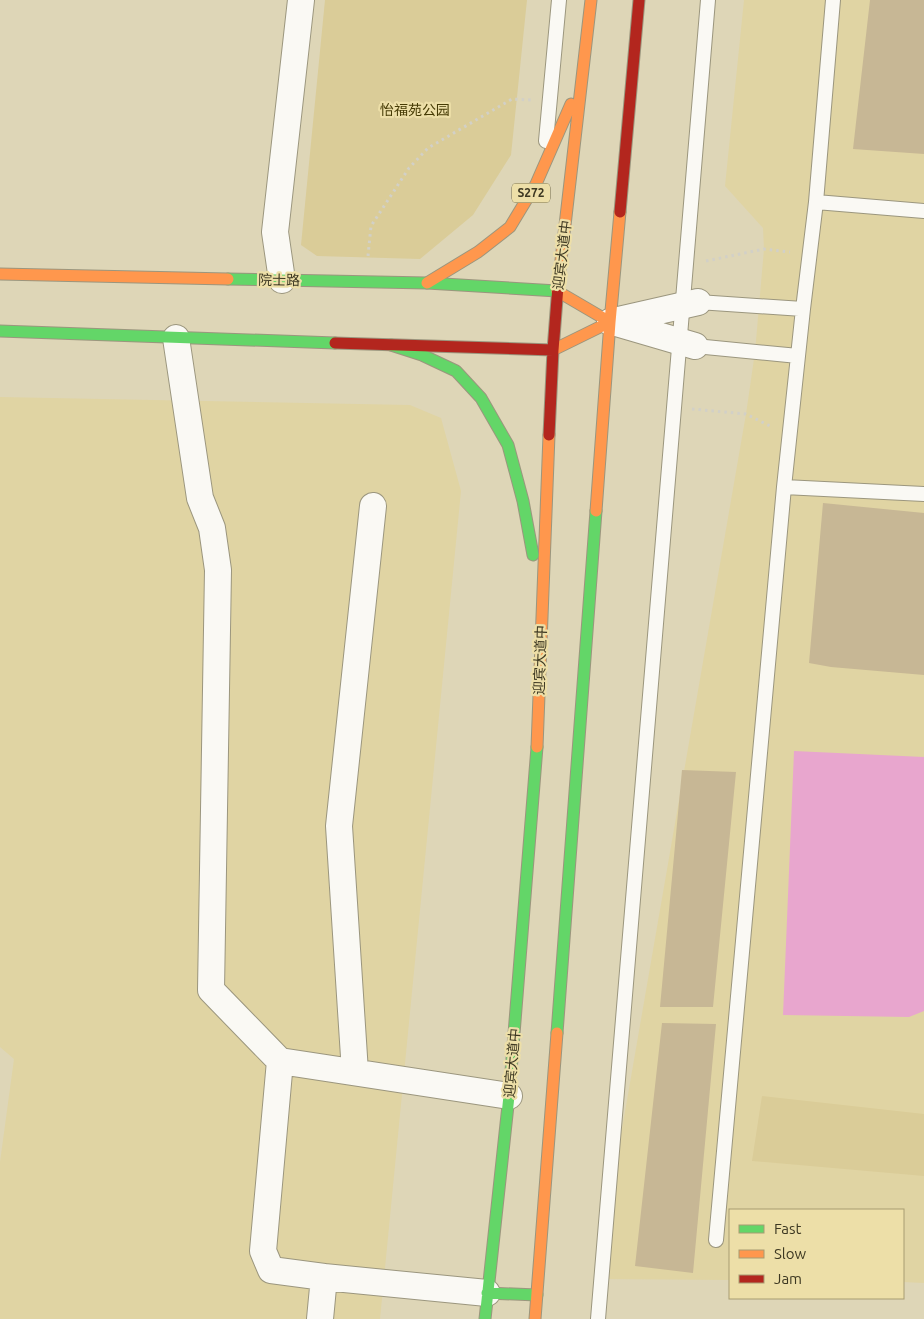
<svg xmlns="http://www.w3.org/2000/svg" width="924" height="1319" font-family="Ubuntu,'Noto Sans SC',sans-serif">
	<rect width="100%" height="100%" fill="#ded6b7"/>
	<path fill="#e0d4a3" d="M744,0H924V1283L903,1282V1210H730V1280L596,1279L746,414L755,352L764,249L763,228L725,186Z
		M0,397L410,405L441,418L461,491L380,1319H0V1162L14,1059L0,1047Z"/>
	<path fill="#dacc98" d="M325,0H527L511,155L473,215L420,259L317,256L301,245Z
		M762,1096L924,1114V1176L752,1161Z"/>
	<path fill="#e8a6ce" d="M794,751L924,757V1011L909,1017L783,1015Z"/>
	<path fill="#c7b795" d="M870,0H924V154L853,149Z
		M823,503L924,513V675L831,667L809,663Z
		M682,770L736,772L713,1007H660Z
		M662,1023L716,1024L693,1273L635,1266Z"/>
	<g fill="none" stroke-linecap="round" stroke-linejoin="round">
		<defs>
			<path id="lane" d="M546,141L559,0
				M816,202L833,0
				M698,302L803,309L816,202L924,211
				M695,346L798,356L784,487L924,494
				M798,356L803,309
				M716,1240L784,487
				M598,1319L708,0"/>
			<path id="street" d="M282,280L275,232L301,0
				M610,322L698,302
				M613,322L695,346
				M176,338L200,498L212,528L218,570L211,990L280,1061L263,1251L271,1270L324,1277L320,1319
				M280,1061L509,1096
				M355,1072L339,826L373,506
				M324,1277L487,1293"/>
			<path id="fast" d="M228,279L427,283L557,291
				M0,331L335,343
				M391,345L422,355L456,371L481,398L508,445L523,501L533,555
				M557,1033L596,511
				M487,1293L537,1295
				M485,1319L509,1096L537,747"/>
			<path id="slow" d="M0,274L228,279
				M427,283L478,252L510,227L536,184L571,104
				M558,286L591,0
				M557,291L610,322
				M553,350L610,322
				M596,511L610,322L620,212
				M537,747L549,435
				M535,1319L557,1033"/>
			<path id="jam" d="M620,212L639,0
				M335,343L553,350
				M549,435L553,350L558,286"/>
		</defs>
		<use href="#lane" stroke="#9b967e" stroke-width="16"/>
		<use href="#street" stroke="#9b967e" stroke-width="28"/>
		<use href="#fast" stroke="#9b967e" stroke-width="13"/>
		<use href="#slow" stroke="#9b967e" stroke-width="13"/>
		<use href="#jam" stroke="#9b967e" stroke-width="13"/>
		<path stroke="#d2d0c7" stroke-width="3" stroke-dasharray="2.5 4" stroke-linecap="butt" d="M368,256L371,226L409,168L428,148L512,99L531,100
			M706,261L764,249L790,252
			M692,409L746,414L772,427"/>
		<use href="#lane" stroke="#faf9f4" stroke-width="14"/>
		<use href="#street" stroke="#faf9f4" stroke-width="26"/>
		<use href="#fast" stroke="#63d668" stroke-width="11"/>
		<use href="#slow" stroke="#ff974d" stroke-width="11"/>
		<use href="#jam" stroke="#b3261e" stroke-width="11"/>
	</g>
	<g text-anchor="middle" stroke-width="4.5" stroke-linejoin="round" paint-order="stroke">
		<rect fill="#eddfa8" stroke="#726a4a" stroke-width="1" x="512" y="183.5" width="38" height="19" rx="4"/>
		<g font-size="12" font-weight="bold" fill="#3d3822">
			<text x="531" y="197">S272</text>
		</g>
		<g font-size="14" fill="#463b05" stroke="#eddfa8">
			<text x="415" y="115">怡福苑公园</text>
		</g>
		<g font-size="14" fill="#3d3822" stroke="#eddfa8">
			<text transform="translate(562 255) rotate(-83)" y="5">迎宾大道中</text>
			<text transform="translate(279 280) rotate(1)" y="5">院士路</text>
			<text transform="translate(540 660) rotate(-88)" y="5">迎宾大道中</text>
			<text transform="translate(512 1063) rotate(-85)" y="5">迎宾大道中</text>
		</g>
	</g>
	<rect x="729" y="1209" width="175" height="90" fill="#eddfa8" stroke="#a79c72"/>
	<rect x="739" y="1225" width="25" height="8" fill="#63d668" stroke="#a79c72"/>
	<text x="774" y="1234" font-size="15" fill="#3d3822">Fast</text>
	<rect x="739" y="1250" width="25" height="8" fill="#ff974d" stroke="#a79c72"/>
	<text x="774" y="1259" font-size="15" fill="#3d3822">Slow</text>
	<rect x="739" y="1275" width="25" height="8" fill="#b3261e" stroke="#a79c72"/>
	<text x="774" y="1284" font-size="15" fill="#3d3822">Jam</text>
</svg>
